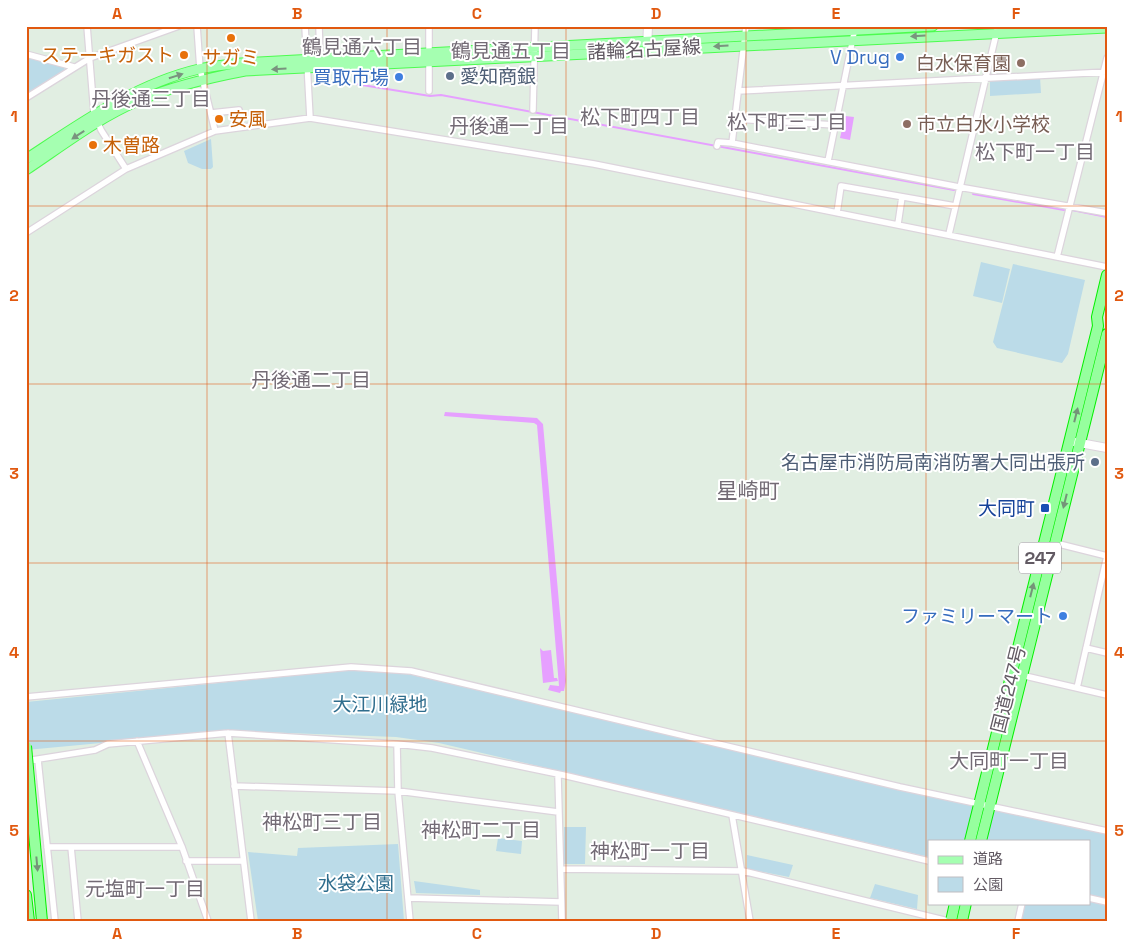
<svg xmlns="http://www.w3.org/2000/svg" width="1133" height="947" font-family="'Space Grotesk','Noto Sans JP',sans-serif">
	<rect width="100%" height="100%" fill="#e1eee2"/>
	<path fill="#bbdbe8" d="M26,57L64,67L65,70L26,96Z
		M1040,77L1041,93L990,96V79Z
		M211,139L213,167L211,169H202L188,163L184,151Z
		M981,262L1010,269L1002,303L973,296Z
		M1013,264L1085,280L1068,354L1062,363L997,348L993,342Z
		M351,670L383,671L408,674L1107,834V899L1089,895V841H929V857L439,743L396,737L230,731L26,750V702Z
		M564,827H586L585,864H564Z
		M498,838L522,841L521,854L496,851Z
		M398,844L404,921H258L248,852L297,856L298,848Z
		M747,855L793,865L789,877L747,869Z
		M414,881L480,890V895L416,893Z
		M875,884L918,895L917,909L870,898Z
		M1089,901L1107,905V921H1021L1025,903H1089Z"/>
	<path fill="#e6a0ff" d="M845,116L854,117L850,140L840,138Z
		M445,412L537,418L543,424L566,681L564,691H561L560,693L548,690L550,685L559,686L537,425L534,423L444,416Z
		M540,648L543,651L551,650L554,678H557L558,681L543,683Z"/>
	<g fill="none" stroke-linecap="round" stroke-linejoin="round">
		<path stroke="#e6a0ff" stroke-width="2" d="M356,84L430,96L441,95L954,190
			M973,194L1064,210
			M1072,210L1107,217"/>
		<defs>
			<path id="minor" d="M87,26L94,114L101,130L126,169
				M197,26L200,69L215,131
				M305,26L310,118
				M319,26L320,58
				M429,26V91
				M26,54L74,67
				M738,91L1107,72
				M26,98L90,58L179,26
				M533,110L535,26
				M211,113L239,110
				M735,119L835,125
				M732,143L746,26
				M717,146L718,142L732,143L959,187L1107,213
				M828,161L855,28
				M837,213L841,186L955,206
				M898,224L902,197
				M26,233L126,169L215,131L310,118L594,164L1107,267
				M949,234L998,26
				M1057,257L1107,58
				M1055,543L1107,556
				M1086,648L1107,653
				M1012,673L1107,695
				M1077,688L1107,556
				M26,697L351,667L411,671L900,787L1107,831
				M228,733L251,921
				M137,741L182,847L208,921
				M397,744L398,791L410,921
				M38,760L55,921
				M26,761L95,750L108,744L228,733L397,744L432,748L563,775L929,861
				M558,776L562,921
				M234,786L398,791L558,812
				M732,815L750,921
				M47,847H182
				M71,847L78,921
				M186,861H243
				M561,869L743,871L948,921
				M409,898L561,902
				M1089,898L1107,902
				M1018,921L1022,903"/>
			<path id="tertiary" d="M647,49L648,26
				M1069,441L1107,448"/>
			<path id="primary" d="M26,159C81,123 135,84 199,69C213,66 227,65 241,63L933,26
				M26,170C62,146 98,118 138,101C173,86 208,78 245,71L1107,28"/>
			<path id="trunk" d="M970,841L1098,326L1097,317L1107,275
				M981,841L1107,334
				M26,895L29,921
				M951,921L955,903
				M962,921L966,903"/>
		</defs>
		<use href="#minor" stroke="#dcd4dc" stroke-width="8"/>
		<use href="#tertiary" stroke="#dcd4dc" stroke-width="10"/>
		<use href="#primary" stroke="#4cfc4f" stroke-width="11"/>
		<use href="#trunk" stroke="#04ef00" stroke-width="12"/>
		<use href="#minor" stroke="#fff" stroke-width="5.5"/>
		<use href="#tertiary" stroke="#fff" stroke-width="8"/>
		<use href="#primary" stroke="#a5ffb1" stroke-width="9"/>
		<use href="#trunk" stroke="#96ff9e" stroke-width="10"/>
		<defs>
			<path id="trunk-bridge" d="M26,746L42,921"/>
		</defs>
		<use href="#trunk-bridge" stroke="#04ef00" stroke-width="12" stroke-linecap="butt"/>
		<use href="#trunk-bridge" stroke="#96ff9e" stroke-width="10"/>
	</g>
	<defs><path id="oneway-solid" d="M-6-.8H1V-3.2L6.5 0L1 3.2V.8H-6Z" transform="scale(1.25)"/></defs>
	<g fill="#79947e">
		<use href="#oneway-solid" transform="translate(918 36) rotate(177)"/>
		<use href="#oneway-solid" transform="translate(721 46) rotate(177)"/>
		<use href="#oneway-solid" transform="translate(279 69) rotate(177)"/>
		<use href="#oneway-solid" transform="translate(176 76) rotate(-18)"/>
		<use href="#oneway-solid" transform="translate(78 135) rotate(147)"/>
	</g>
	<g fill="#749478">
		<use href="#oneway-solid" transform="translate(1076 415) rotate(-76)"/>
		<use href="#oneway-solid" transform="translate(1065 501) rotate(104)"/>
		<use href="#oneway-solid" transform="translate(1032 590) rotate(-76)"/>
		<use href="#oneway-solid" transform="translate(37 864) rotate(85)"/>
	</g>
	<path fill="none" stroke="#e15910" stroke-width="1" stroke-opacity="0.55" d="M207,26V921M387,26V921M566,26V921M746,26V921M926,26V921M26,206H1107M26,384H1107M26,563H1107M26,741H1107"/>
	<g fill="#e8710a" stroke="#fff" stroke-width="2">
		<circle cx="231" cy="38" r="5"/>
		<circle cx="184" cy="55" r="5"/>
		<circle cx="219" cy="119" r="5"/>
		<circle cx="93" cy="145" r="5"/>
	</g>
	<g fill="#3f7fe0" stroke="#fff" stroke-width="2">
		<circle cx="900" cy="57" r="5"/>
		<circle cx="399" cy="77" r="5"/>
		<circle cx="1063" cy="616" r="5"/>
	</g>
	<g fill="#8d6e63" stroke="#fff" stroke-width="2">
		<circle cx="1021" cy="63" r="5"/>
		<circle cx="907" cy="124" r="5"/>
	</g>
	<g fill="#5c6f8a" stroke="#fff" stroke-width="2">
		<circle cx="450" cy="76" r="5"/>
		<circle cx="1095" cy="462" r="5"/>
	</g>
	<rect fill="#1a4fb4" stroke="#fff" stroke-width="2" x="1040" y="503" width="10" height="10" rx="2.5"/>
	<g text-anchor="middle" stroke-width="4" stroke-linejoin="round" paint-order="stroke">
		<rect fill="#fff" stroke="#918c92" stroke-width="1" x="1019" y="542.5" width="42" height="31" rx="4"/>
		<g font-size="18" font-weight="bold" fill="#625a63">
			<text x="1040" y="564">247</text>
		</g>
		<g font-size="19" fill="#625a63" stroke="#fff">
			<text transform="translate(644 49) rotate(-3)" y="7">諸輪名古屋線</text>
			<text transform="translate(1008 689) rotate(-76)" y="7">国道247号</text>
		</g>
		<g font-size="19" fill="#c56008" stroke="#fff" text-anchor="start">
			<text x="174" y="62" text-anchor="end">ステーキガスト</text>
			<text x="231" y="64" text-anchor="middle">サガミ</text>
			<text x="229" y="126">安風</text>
			<text x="103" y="152">木曽路</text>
		</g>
		<g font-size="19" fill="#366cbe" stroke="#fff" text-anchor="end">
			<text x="890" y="64">V Drug</text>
			<text x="389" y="84">買取市場</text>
			<text x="1053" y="623">ファミリーマート</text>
		</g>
		<g font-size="19" fill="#785e54" stroke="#fff" text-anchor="end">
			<text x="1011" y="70">白水保育園</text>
			<text x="917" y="131" text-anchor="start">市立白水小学校</text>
		</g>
		<g font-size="19" fill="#4e5e75" stroke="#fff" text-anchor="start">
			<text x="460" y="83">愛知商銀</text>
			<text x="1085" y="469" text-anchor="end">名古屋市消防局南消防署大同出張所</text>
		</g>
		<g font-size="19" fill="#164399" stroke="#fff" text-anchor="end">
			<text x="1035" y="515">大同町</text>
		</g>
		<g font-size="19" fill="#2f6d8d" stroke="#fff">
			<text x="380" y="711">大江川緑地</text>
			<text x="356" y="890">水袋公園</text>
		</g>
		<g font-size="20" fill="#736b75" stroke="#fff">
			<text x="362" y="54">鶴見通六丁目</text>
			<text x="511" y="58">鶴見通五丁目</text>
			<text x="151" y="106">丹後通三丁目</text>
			<text x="640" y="124">松下町四丁目</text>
			<text x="787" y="129">松下町三丁目</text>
			<text x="509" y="133">丹後通一丁目</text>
			<text x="1035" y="159">松下町一丁目</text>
			<text x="311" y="387">丹後通二丁目</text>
			<text x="1009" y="768">大同町一丁目</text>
			<text x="322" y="829">神松町三丁目</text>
			<text x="481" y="837">神松町二丁目</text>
			<text x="650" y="858">神松町一丁目</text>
			<text x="145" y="896">元塩町一丁目</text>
		</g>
		<g font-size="21" fill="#736b75" stroke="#fff">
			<text x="748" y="498">星崎町</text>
		</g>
	</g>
	<rect width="1133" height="947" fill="none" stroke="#ffffff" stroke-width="55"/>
	<rect x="928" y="840" width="162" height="65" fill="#ffffff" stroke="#c0bdc1"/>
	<rect x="938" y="856" width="25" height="8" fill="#a5ffb1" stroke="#c0bdc1"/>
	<text x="973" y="864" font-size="15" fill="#625a63">道路</text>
	<rect x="938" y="877" width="25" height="15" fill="#bbdbe8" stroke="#c0bdc1"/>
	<text x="973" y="890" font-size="15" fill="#625a63">公園</text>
	<rect x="28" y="28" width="1078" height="892" fill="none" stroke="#e15910" stroke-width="2"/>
	<g font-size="16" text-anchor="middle" font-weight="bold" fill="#e15910">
		<text x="117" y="19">A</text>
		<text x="297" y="19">B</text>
		<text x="477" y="19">C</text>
		<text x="656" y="19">D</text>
		<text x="836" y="19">E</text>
		<text x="1016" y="19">F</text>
		<text x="14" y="122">1</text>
		<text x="1119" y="122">1</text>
		<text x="14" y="301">2</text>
		<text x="1119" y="301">2</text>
		<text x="14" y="479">3</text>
		<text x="1119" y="479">3</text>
		<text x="14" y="658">4</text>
		<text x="1119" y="658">4</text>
		<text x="14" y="836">5</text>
		<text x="1119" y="836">5</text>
		<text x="117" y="939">A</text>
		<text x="297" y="939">B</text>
		<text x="477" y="939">C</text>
		<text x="656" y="939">D</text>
		<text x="836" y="939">E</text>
		<text x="1016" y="939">F</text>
	</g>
</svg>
